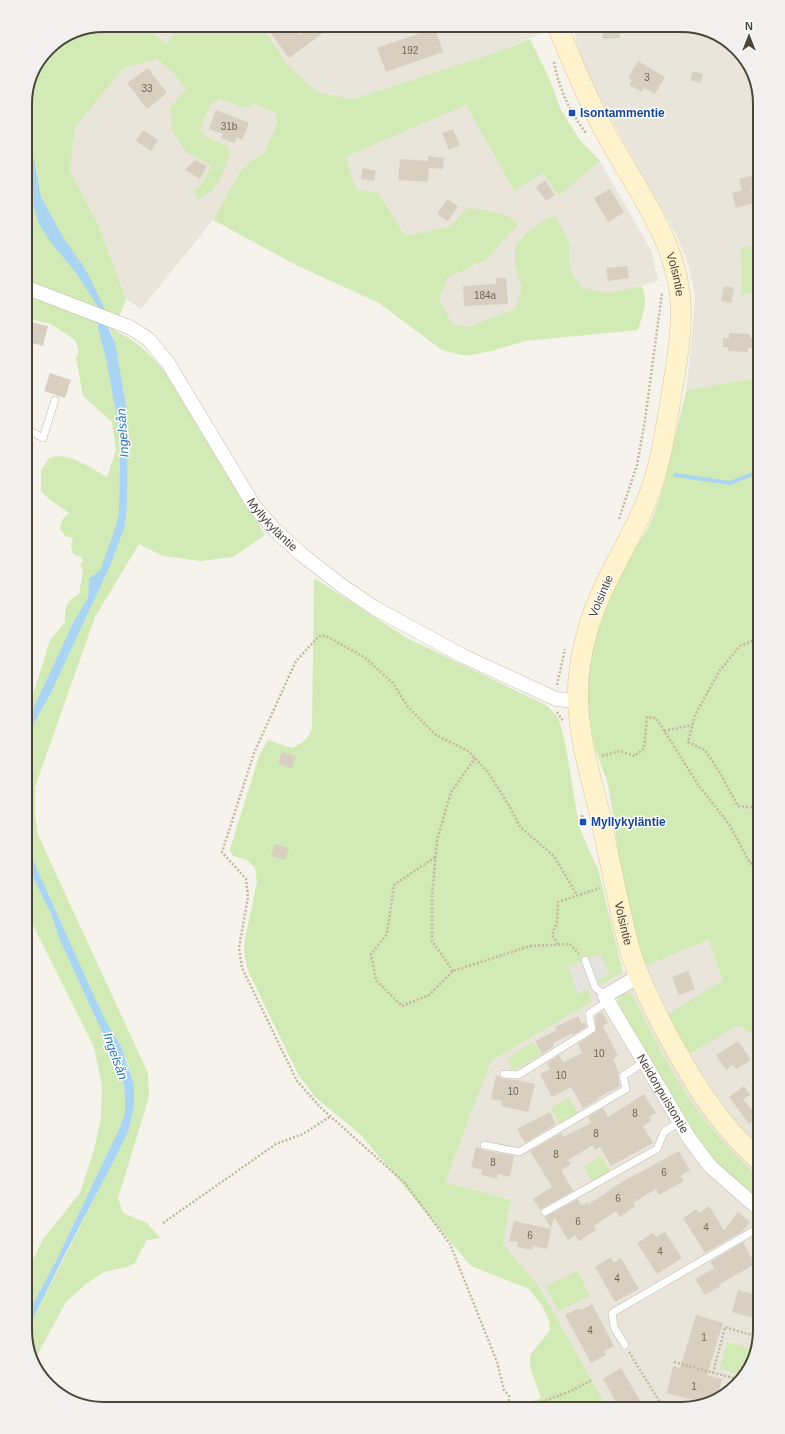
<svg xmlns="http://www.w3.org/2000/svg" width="785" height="1434" font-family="Arial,sans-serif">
	<rect width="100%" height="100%" fill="#f6f3ec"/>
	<path fill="#eae5da" d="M146,25H182L177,28L166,46Z
		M261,25H538L542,33L489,55L352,99L317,92L288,65Z
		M576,25H686L729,41L754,74L760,104V243L741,250L742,295L760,290V377L686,391L692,334L695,295L687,260L676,234L635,163L579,59L575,36Z
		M157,59L172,71L186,89L170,108L186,152L211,166L201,185L193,191L198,199L229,147L206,137L200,130L211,104L219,99L244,108L255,104L276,113L277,124L265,152L250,162L239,173L213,220L141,309L126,299L98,224L70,171L75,127L124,68Z
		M466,105L514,191L543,173L559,196L600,161L651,250L658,281L641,286L608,293L581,287L569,268V243L547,218L524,235L515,247V268L522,287L516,308L468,327L453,325L439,298L448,276L486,260L517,224L514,219L467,208L451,226L405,236L379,193L356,189L346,157Z
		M708,940L723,980L688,1055L739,1025L760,1039V1330L747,1374L711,1403L681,1409H608L538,1285L503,1244L511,1200L445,1182L491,1061L592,1002L568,967L601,984L623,972L643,967Z"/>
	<path fill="#d2eab5" d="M104,25H146L166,45L177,28L182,25H261L288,65L317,92L352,99L489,55L530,39L550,80L560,108L579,139L600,161L559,196L543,173L514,191L466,105L346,157L356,189L379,193L405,236L451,226L467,208C482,210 508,211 518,224L486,260L448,277L439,298L453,325L468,327L516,308L522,287L515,268V247L524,235L547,218L556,216L569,243V268L581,287L608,293L641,286C650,300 642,316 638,330L525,341L492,351L470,355H461L442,350L379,303L296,265L213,220L239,173L250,162L265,152L277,124L276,113L255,104L244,108L219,99L211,104L200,130L206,137L229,147L230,155L218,184L210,192L198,199L193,191L201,185L211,166L186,152L172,130L170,108L186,89L172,71L157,59L124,68L75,127L70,171L98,224L126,299L114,330C137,341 149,353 166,373L265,535L233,557L201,561L163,556L139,544L95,617L35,787V815L38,835L148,1073L149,1097L118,1198L123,1213L147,1223L160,1238L147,1240L134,1264L127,1267L104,1272L87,1283L66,1302L33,1363L31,1360L26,1333L122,1144L129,1130L134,1106V1084L128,1064L121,1046L108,1025L95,998L25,842V747L33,725L50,695L111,564L125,526L127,506L128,437L115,342L108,325L98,329L106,359L120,435L119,511L116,526L100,570L89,579L88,598L74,621L25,726V713L32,698L50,640L65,622C65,606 65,602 79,594L83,571L80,565L83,561L81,557L73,554L71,546L73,538L65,536L60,528L62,520L69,513L49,499L41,491V471L49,458C69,451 89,468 107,477L116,450L112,422L83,396L76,357L79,352L75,340L51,324L25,318V99L31,74L48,48L74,31Z
		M760,243V290L742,295L741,249Z
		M760,377V1039L739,1025L688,1055L665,1016L723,980L708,940L643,967L624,889L608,784L595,748L587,703V662L612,586L647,530L656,509L663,488L686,391Z
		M314,578L407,638L546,705L558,717L565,742L579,826L589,850L598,869L623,972L600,985L598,979L601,954L578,993L589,989L592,1002L491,1061L445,1182L511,1200L503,1244L538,1285L608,1409H570L552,1405L539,1409H510L541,1398L530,1368V1355L550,1330L549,1320L542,1306L529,1289L471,1266L361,1135L316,1098L299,1076L248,971L244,951L245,939L257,882L255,868L247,860L233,856L230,849L259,756L268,740L292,748C303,743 308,739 312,728Z
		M25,861L52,916L59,938L119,1069L124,1084L125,1099V1112L120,1127L56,1261L25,1319V1276L43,1239L80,1193L95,1146L101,1117L102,1086L94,1047L25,909Z
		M626,993L632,994C652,1034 672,1075 698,1111C716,1136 738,1158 760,1179V1206L702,1151L618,1007C617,999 619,995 626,993Z
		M533,1042L541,1054L514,1071L507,1059Z
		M569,1098L578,1114L560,1125L551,1108Z
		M601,1156L611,1172L593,1183L584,1167Z
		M578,1271L590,1296L558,1311L546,1286Z
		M727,1342L752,1349L745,1376L720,1369Z"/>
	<path fill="#e5e3e0" d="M601,954L609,975L598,979L600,985L578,993L568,967Z"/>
	<path fill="#a9d4f2" d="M25,113L41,197L63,237L73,252L82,264L89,276L103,305L109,330L115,342L126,406L128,437L127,506L125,526L111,564L50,695L33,725L25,747V726L74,621L88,598L89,579L100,570L116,526L119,511L120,435L106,359L98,329L97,305L74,270L52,244L39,224L31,198L25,156Z
		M25,842L95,998L108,1025L121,1046L134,1084V1106L129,1130L108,1172L64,1256L26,1333L25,1319L56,1261L120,1127L125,1112V1099L124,1084L119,1069L59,938L52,916L25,861Z"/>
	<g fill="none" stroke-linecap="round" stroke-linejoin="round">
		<path stroke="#a9d4f2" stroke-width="4" d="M675,475L730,483L760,471"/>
	</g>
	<path fill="#d8cfc1" d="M265,25H291L299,35L313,25H317L323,33L289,58Z
		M602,25H619L620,38L603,39Z
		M435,28L443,52L386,72L377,48Z
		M638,61L665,77L655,94L644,88L642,92L629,85L632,80L628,78Z
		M148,68L167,93L147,109L127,83Z
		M693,71L703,74L700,83L690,80Z
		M216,110L249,123L242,140L237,137L234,143L221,138L223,134L209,129Z
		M453,129L460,145L449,150L442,133Z
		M143,130L158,140L151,151L136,141Z
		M428,156L444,158L443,169L429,168L428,182L398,180L400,159L428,161Z
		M195,160L207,166L200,179L185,170Z
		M363,168L376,171L374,181L361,179Z
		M754,175L757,188L751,190L754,203L736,208L732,193L742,190L739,179Z
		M545,180L555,195L546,201L536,187Z
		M610,189L624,212L608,222L594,198Z
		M447,199L458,206L448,221L437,214Z
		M627,266L629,278L608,281L606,268Z
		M496,278H506L508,304L464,306L463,286L496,284Z
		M724,286L734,288L731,303L721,301Z
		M27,321L48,326L43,346L25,341V329Z
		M729,333L750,334V338H754V348H748V352L728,351V347H723V338H729Z
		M50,373L71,380L65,398L44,391Z
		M282,752L296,756L292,768L278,764Z
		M275,844L289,848L285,860L271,856Z
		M688,971L695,989L679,995L672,977Z
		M602,1012L608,1023L603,1026L618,1056L613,1059L619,1073L618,1077L620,1086L598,1098L599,1099L583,1108L571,1087L552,1097L540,1074L550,1069L547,1063L559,1055L563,1062L582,1053L578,1044L596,1031L595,1016Z
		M578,1016L582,1024L585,1021L586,1027L573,1035V1033L553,1043L554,1046L542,1054L535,1041L557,1030L555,1027Z
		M738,1041L751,1060L736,1069L733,1065L726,1070L716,1055Z
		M496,1075L503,1079L517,1080L535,1084L528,1112L501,1106L502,1101L491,1099Z
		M744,1086L750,1095L743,1099L758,1117L749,1124L729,1097Z
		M644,1094L656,1113L649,1117L652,1120L643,1126L653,1143L611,1166L600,1147L595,1150L593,1145L568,1160L571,1164L561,1170L573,1191L543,1208L540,1210L533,1199L552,1187L530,1151L561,1133L563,1137L591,1123L588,1117L603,1108L608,1117Z
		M550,1112L556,1124L525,1143L517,1129Z
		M476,1147L483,1150L514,1156L510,1177L498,1174L497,1179L481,1175L482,1170L471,1167Z
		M679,1151L690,1170L681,1176L684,1181L659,1195L656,1189L633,1203L635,1206L620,1217L616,1211L594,1226L596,1230L579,1241L575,1235L568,1240L554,1217L551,1228L544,1217L547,1216L578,1199L581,1205L582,1204L583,1205L588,1202L589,1204L622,1182Z
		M709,1206L724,1230L738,1212L750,1222L743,1231L705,1253L683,1218L696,1209L699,1213Z
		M514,1221L551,1229L547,1249L533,1246L532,1250L517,1247L518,1242L509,1241Z
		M665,1232L682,1258L657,1274L637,1243L653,1233L656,1237Z
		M743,1242L755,1264L718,1285L721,1286L705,1295L695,1279H696L714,1268L710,1262Z
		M611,1257L614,1262L621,1258L639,1289L615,1302L595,1267Z
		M738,1290L760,1296V1320L732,1312Z
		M592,1304L614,1346L604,1351L606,1355L591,1363L565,1315L579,1308L580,1310Z
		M696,1315L723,1323L707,1375L722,1379L717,1398L711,1403L708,1404L667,1393L673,1366L680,1368Z
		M621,1368L645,1409H620L603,1379Z"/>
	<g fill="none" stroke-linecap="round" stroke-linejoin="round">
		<defs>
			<path id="lane" d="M25,428L43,438L55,400
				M585,960L595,987L605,996
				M504,1074L518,1075L592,1029L589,1014L608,1001
				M484,1145L519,1152L626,1089L623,1076L644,1062
				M545,1212L657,1149L664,1132L679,1122
				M625,1345L614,1327L612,1313L760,1227"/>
			<g id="street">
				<path id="s1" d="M25,287L129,327L139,333L149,340L168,363L254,506L275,530L301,554L341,585L373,607L463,656L556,699L578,701"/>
				<path id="s2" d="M639,976L605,996L689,1138L710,1166L760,1210"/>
			</g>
			<g id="secondary">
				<path id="s3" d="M557,25C571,59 585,94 602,126C633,186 680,241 681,311C681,340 676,369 671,397C665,434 660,470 645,505C627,548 599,587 587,633C581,655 577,678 578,700C579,739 591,778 600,815C606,844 612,872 618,900C622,918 626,936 631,954C640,981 653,1007 666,1032C686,1069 706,1104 734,1135C742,1144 751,1153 760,1161"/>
			</g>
		</defs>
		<use href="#lane" stroke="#c2bbae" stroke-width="8"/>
		<use href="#street" stroke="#c2bbae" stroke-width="15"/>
		<use href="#secondary" stroke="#d6c79b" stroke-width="21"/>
		<path stroke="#c4b79f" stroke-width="2.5" stroke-dasharray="2 2" stroke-linecap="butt" d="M554,62C559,89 570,112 586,133
			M619,519L637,465L645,420L662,293
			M557,685L565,649
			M557,712L563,721
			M664,731L692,725
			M602,756L620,751L635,756L644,748L647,717L656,718L699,786L729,824L750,863L760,872
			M760,808L738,806L720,773L705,750L688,742L695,715L720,670L740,646L760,638
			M582,815L584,826
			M435,857L394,885L387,934L371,954L376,980L402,1006L429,995L453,971L530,946L570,944L579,954
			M750,863L760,858
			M558,944L552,935L557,922L558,902L600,888
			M453,971L432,941V896L437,840L451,792L475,758
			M163,1223L276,1144L303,1134L331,1116
			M629,1352L664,1409
			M674,1362L740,1380
			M713,1373L725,1327L758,1337
			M509,1409V1396L504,1390L497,1362L450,1244L405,1183L320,1107L297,1081L242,968L239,948L248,897L246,879L222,852L254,753L296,661L319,636H326L364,657L393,683L408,707L436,735L468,751L488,772L510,807L520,827L554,856L577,895
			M523,1409L571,1391L592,1380"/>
		<use href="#lane" stroke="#fff" stroke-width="7"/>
		<use href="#street" stroke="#fff" stroke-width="14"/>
		<use href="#secondary" stroke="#fff3cd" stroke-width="20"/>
	</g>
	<g fill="#1a4fb4" stroke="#fff" stroke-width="1.5">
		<rect x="568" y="109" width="8" height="8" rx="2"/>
		<rect x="579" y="818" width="8" height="8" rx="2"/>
	</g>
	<g text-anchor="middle" stroke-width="3" stroke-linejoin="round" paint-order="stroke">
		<g font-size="10" fill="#6e675b">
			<text x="410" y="54">192</text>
			<text x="647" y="81">3</text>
			<text x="147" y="92">33</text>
			<text x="229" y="130">31b</text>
			<text x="485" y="299">184a</text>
			<text x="599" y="1057">10</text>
			<text x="561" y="1079">10</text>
			<text x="513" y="1095">10</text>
			<text x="635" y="1117">8</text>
			<text x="596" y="1137">8</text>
			<text x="556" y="1158">8</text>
			<text x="493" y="1166">8</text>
			<text x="664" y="1176">6</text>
			<text x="618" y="1202">6</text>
			<text x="578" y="1225">6</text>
			<text x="706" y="1231">4</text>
			<text x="530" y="1239">6</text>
			<text x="660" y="1255">4</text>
			<text x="617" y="1282">4</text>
			<text x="590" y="1334">4</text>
			<text x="704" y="1341">1</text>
			<text x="694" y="1390">1</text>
		</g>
		<g font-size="12" font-weight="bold" fill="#164399" stroke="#fff" text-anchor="start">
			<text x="580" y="117">Isontammentie</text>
			<text x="591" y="826">Myllykyläntie</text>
		</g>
		<g font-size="12" fill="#4b4439" stroke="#fff">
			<text dy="4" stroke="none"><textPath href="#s3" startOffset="277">Volsintie</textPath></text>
			<text dy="4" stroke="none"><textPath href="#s1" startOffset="358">Myllykyläntie</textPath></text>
			<text transform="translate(601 596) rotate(-67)" y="4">Volsintie</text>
			<text dy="4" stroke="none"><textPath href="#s3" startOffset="949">Volsintie</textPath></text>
			<text dy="4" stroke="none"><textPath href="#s2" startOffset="153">Neidonpuistontie</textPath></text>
		</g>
		<g font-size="13" font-style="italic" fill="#2e7ab2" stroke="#fff">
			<text transform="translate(122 433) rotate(-94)" y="5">Ingelsån</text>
			<text transform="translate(116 1056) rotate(70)" y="5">Ingelsån</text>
		</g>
	</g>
	<path d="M0 0H785V1434H0ZM104 32H681A72 72 0 0 1 753 104V1330A72 72 0 0 1 681 1402H104A72 72 0 0 1 32 1330V104A72 72 0 0 1 104 32Z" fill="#f1f0ef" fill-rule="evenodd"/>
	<path fill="none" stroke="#4b4439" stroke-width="2" d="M104 32H681A72 72 0 0 1 753 104V1330A72 72 0 0 1 681 1402H104A72 72 0 0 1 32 1330V104A72 72 0 0 1 104 32Z"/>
	<g transform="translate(749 36)" stroke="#ffffff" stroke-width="3" paint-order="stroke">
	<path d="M0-3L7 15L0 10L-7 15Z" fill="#4b4439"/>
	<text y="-6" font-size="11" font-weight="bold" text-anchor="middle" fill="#4b4439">N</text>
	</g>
</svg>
